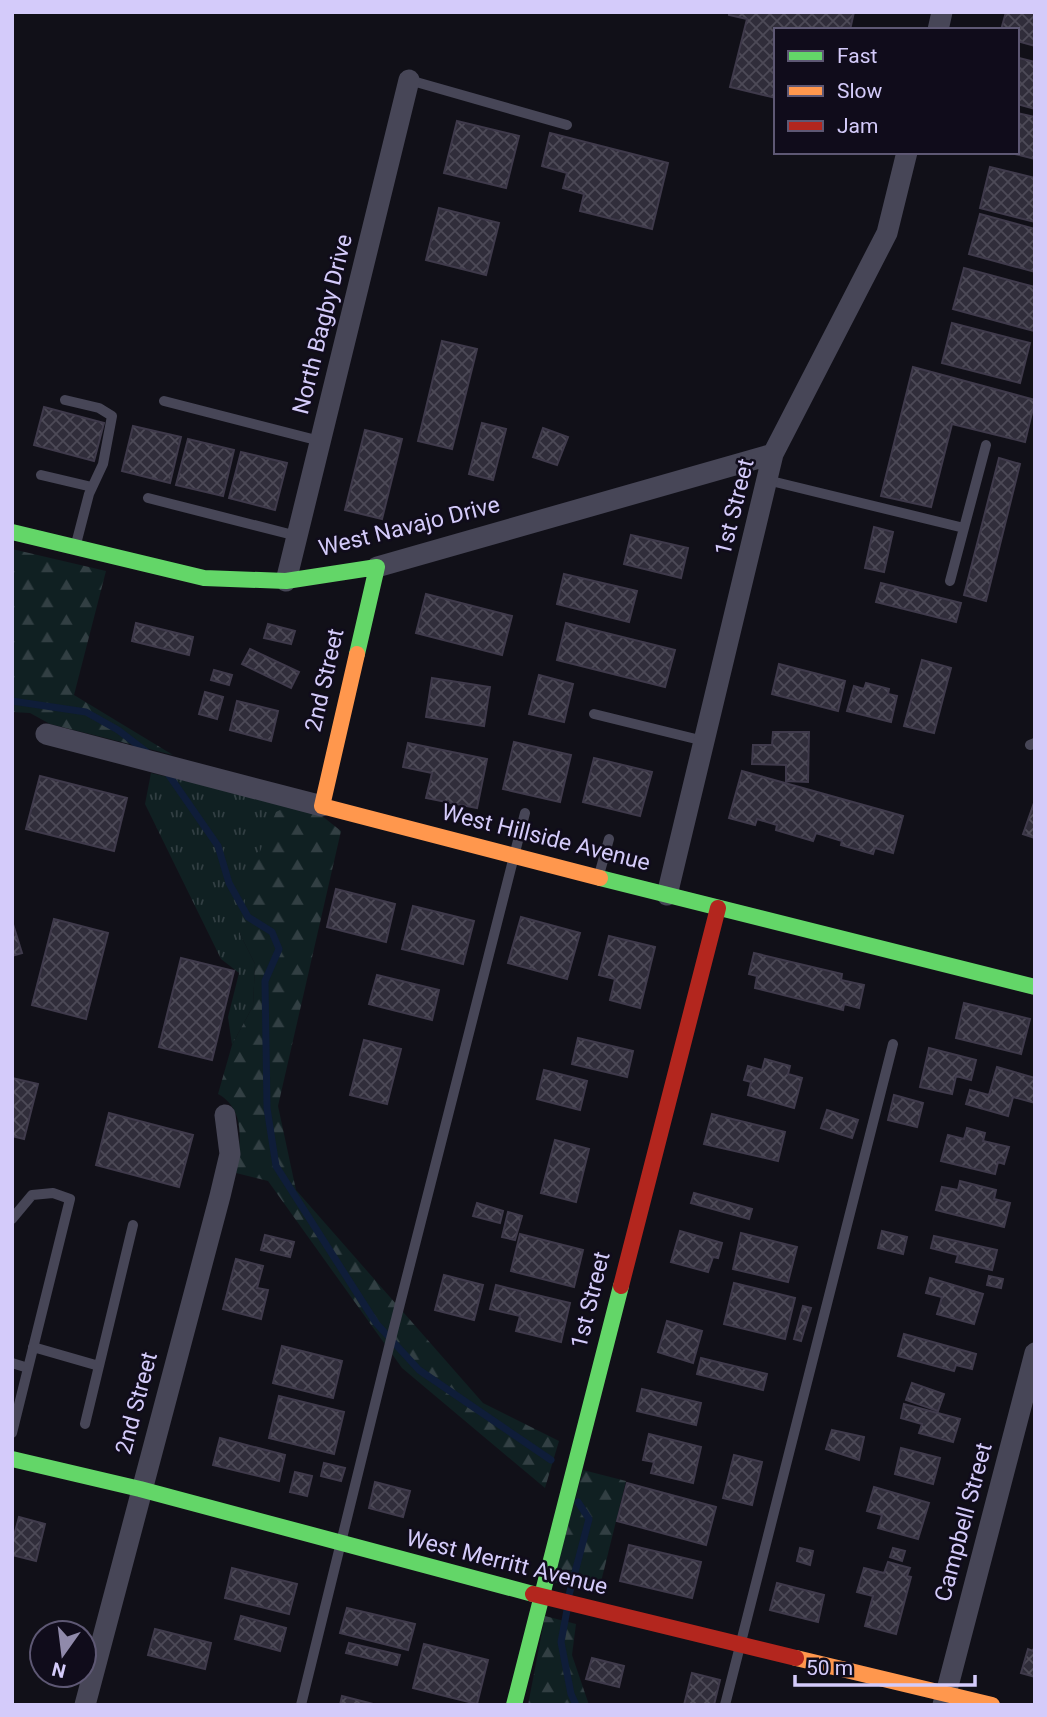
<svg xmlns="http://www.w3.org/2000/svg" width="1047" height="1717" font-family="Roboto,sans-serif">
	<defs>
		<pattern id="grass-tufts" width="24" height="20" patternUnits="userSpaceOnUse" patternTransform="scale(1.75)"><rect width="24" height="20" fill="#102022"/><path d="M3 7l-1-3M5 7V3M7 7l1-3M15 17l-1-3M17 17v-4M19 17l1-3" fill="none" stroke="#323f43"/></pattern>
		<pattern id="forest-firs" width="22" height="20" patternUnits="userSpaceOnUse" patternTransform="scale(1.75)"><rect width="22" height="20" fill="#102022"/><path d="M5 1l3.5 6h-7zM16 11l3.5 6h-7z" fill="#323f43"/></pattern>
		<pattern id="building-cross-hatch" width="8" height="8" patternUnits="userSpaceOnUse" patternTransform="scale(1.75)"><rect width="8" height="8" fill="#302d3a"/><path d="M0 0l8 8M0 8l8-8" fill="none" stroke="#4d4a57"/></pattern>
	</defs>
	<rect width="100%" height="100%" fill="#111018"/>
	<path fill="url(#grass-tufts)" d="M151,773L290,805L240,934L255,964L253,1006L232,1045L228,1017L239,973L221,959L145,804Z"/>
	<path fill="url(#forest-firs)" d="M12,549L106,571L74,695L173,755L50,724L30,713L12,712Z
		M290,805L317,812L341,831L278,1106L296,1190L483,1403L559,1441L545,1488L402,1368L268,1181L236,1173C240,1145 247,1110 218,1094L232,1045L253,1006L255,964L240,934L248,881L276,812Z
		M583,1470L626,1481L598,1594L553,1582Z
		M545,1616L576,1624L572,1655L589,1705H528Z"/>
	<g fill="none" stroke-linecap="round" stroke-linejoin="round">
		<path stroke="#0f1d39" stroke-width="7" d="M12,701L86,712L118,730L148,753
			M166,771L218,846L229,883L248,917L272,932L279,949L265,981L267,1108L276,1166L376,1323L419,1370L551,1460
			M569,1595L589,1519L578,1502
			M567,1610L561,1642L571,1694L576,1705"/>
	</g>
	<path fill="url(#building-cross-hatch)" stroke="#3f3a4b" stroke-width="2" d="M729,12H854L850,30H776V98L730,87L747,19L729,15Z
		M1006,12H1035V46L1017,41V30H1001Z
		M1019,58L1035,62V109L1017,104Z
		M1017,113L1035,117V159L1007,152H1017Z
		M457,121L519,136L506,188L444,173Z
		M550,133L668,163L652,229L580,211L584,194L563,188L567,173L542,166Z
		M990,167L1035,178V222L980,208Z
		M439,208L499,223L486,275L426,260Z
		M980,214L1035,229V272L969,254Z
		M964,268L1035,287L1034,331L953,309Z
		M952,323L1030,343L1020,383L942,363Z
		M442,341L477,349L452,449L418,441Z
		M913,367L1035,400L1025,442L952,424L931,507L881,496Z
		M44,407L104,423L94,461L34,445Z
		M482,423L506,429L493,480L469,474Z
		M133,426L181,437L170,483L122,471Z
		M543,428L568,437L557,465L533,457Z
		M365,430L402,439L382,519L345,510Z
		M188,439L234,450L223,496L176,485Z
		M241,452L287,463L275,510L229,498Z
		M999,458L1020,464L986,601L964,595Z
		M874,527L893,532L884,572L865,568Z
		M631,535L688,548L681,578L624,564Z
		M564,574L637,591L629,622L557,604Z
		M881,583L961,603L956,622L876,602Z
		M426,594L512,616L502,655L416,633Z
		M136,623L193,637L189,655L132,641Z
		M566,623L675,650L665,687L557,660Z
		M268,624L295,631L291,644L264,638Z
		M250,649L299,672L291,688L242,664Z
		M922,660L951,668L934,733L904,726Z
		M779,664L845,681L838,711L772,694Z
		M214,670L232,675L229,685L211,680Z
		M539,675L573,684L564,722L529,714Z
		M432,678L490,687L484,726L426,717Z
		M866,683L889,689L888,694L897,696L891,722L847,711L854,686L864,689Z
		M205,692L223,697L217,719L199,714Z
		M237,701L278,711L271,741L230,730Z
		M773,732H809L808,782L786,781V765L752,764L753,745H772Z
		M514,742L571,755L560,802L503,789Z
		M408,743L487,759L477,808L426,798L432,773L403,767Z
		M594,758L652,772L640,816L583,802Z
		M742,771L903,816L893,853L875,848L873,854L841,845L842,841L816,833L813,841L776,830L777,825L757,819L755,825L729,818Z
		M40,776L127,798L114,851L26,829Z
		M1035,800V838L1023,834Z
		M336,889L395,904L386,942L327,927Z
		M413,906L474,921L463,964L402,949Z
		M521,917L580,933L567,979L508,963Z
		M54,919L108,933L86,1019L32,1005Z
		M12,921L22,953L12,956Z
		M609,936L655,947L640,1008L610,1000L615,979L599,975Z
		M754,953L842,974L841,980L864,985L859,1008L844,1004L843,1010L755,988L757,976L749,974Z
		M181,958L234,971L212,1060L159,1047Z
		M377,975L439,990L432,1020L369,1004Z
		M964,1003L1030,1019L1021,1054L956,1038Z
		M578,1038L633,1051L627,1077L572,1064Z
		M364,1040L401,1049L387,1104L350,1095Z
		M929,1048L976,1060L971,1080L956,1076L952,1094L920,1087Z
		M765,1059L790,1066L788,1074L802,1078L794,1108L748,1095L751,1082L744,1080L748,1066L762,1070Z
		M997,1067L1035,1078V1103L1013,1097L1008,1116L966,1104L970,1090L989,1095Z
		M544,1070L587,1081L580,1110L537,1099Z
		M12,1078L38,1084L24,1139L12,1136Z
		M894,1095L923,1103L917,1127L888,1120Z
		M827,1110L858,1120L852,1138L821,1128Z
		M109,1113L193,1135L179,1187L96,1165Z
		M712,1114L785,1132L778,1161L704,1144Z
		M967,1128L985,1133L983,1141L1009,1147L1004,1164L998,1162L995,1174L941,1161L948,1135L964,1139Z
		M555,1140L589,1149L576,1202L541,1193Z
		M960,1181L996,1190L994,1199L1010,1203L1004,1227L936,1210L942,1187L958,1190Z
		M694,1193L752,1209L749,1219L691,1203Z
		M477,1203L503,1211L500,1223L473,1216Z
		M508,1212L522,1216L515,1240L502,1237Z
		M680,1231L722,1243L718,1258L713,1257L708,1272L671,1262Z
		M882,1231L907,1237L903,1254L878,1248Z
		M741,1233L797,1247L788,1282L733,1269Z
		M520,1234L583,1250L574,1287L511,1271Z
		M265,1235L294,1242L290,1257L261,1250Z
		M934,1236L997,1250L992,1270L956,1262L958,1255L931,1248Z
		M236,1259L263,1266L257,1288L268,1290L261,1319L223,1309Z
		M444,1275L483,1285L474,1320L435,1310Z
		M989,1276L1003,1279L1001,1288L987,1285Z
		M930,1278L983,1294L974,1324L937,1314L942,1297L926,1293Z
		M734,1283L795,1298L785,1339L724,1324Z
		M496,1285L570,1303L561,1342L516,1331L520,1316L490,1309Z
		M803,1306L811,1308L801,1341L794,1339Z
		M667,1321L702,1331L693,1363L658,1352Z
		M904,1334L976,1354L972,1369L956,1365L954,1371L898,1356Z
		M282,1346L342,1361L333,1398L273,1383Z
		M701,1358L767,1374L763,1390L697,1374Z
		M912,1383L944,1394L938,1411L906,1400Z
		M642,1389L701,1403L696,1425L637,1411Z
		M279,1396L344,1412L334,1454L269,1438Z
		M904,1404L960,1419L953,1442L919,1433L922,1424L901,1418Z
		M832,1430L864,1437L859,1460L826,1449Z
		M649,1434L701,1447L693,1483L651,1473L654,1462L643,1460Z
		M220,1438L285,1455L279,1481L213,1465Z
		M901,1448L940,1458L933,1484L895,1474Z
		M734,1455L762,1462L752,1505L723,1498Z
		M324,1463L345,1468L341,1481L321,1476Z
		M295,1472L312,1476L307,1496L290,1492Z
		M375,1482L410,1491L403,1517L369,1508Z
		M627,1483L716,1507L706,1545L617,1521Z
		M874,1487L929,1503L918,1539L878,1528L882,1515L867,1511Z
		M19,1517L45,1524L36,1561L12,1555V1543Z
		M629,1545L701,1562L692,1598L620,1581Z
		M800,1548L813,1551L810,1565L797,1561Z
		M893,1548L905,1551L902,1561L890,1557Z
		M888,1562L910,1568L907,1576L911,1577L896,1634L865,1626L873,1596L857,1592L864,1568L884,1573Z
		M232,1568L297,1584L289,1614L225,1598Z
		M777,1583L824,1595L818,1622L770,1610Z
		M347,1608L415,1624L408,1650L340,1633Z
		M241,1616L286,1628L280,1651L235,1639Z
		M155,1629L211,1643L205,1669L148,1655Z
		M349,1643L400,1655L397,1665L346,1653Z
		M424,1644L488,1660L477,1704L413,1688Z
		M1035,1645V1677L1021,1673L1028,1649L1033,1651Z
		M592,1658L624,1666L619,1687L586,1679Z
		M692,1673L720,1680L714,1705H684Z
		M342,1696L377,1705H340Z"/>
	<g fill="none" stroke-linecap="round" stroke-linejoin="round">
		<path stroke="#474657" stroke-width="10" d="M409,80L567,125
			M65,400L99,408L112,416L103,464L89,494L76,544
			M164,401L320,441
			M41,475L92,487
			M767,480L964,528L986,445
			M148,498L297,536
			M950,581L964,528
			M594,714L704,741
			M1030,745L1035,743
			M599,875L609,839
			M12,1219L32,1195L53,1193L70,1199L12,1433
			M33,1347L99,1366
			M12,1363L28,1368
			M85,1424L133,1225
			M301,1705L391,1339L525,813
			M725,1705L893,1044"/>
		<path stroke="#474657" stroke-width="21" d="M938,30L942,12
			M377,567L773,454
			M286,581L409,80
			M46,734L322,806
			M667,895L773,454L887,233L907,152
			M85,1705L220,1196L230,1154L225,1115
			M943,1705L1035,1353"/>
		<path stroke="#63d668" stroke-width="16" d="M12,532L204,578L286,581L377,567L357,654
			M600,878L1035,987
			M12,1459L140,1489L533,1594
			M514,1705L621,1286"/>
		<path stroke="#ff974d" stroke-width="16" d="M357,654L322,806L600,878
			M796,1658L992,1705"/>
		<path stroke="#b3261e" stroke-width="16" d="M621,1286L718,908
			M533,1594L796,1658"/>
	</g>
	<g text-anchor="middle" stroke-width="5" stroke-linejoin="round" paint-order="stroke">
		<g font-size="23" fill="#d4cbfa" stroke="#100c1b">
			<text transform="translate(322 324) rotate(-76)" y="8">North Bagby Drive</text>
			<text transform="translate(734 507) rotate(-76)" y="8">1st Street</text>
			<text transform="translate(409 526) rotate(-14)" y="8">West Navajo Drive</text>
			<text transform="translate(324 680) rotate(-77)" y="8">2nd Street</text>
			<text transform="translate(546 837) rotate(14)" y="8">West Hillside Avenue</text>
			<text transform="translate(590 1300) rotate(-76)" y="8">1st Street</text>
			<text transform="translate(136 1403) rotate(-75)" y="8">2nd Street</text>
			<text transform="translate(963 1522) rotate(-75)" y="8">Campbell Street</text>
			<text transform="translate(507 1562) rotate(14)" y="8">West Merritt Avenue</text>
		</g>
	</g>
	<rect width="1047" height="1717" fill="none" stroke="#d4cbfa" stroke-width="28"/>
	<rect x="774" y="28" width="245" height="126" fill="#100c1b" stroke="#5e5874" stroke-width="2"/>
	<rect x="788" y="51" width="35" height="10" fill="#63d668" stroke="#5e5874" stroke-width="2"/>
	<text x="837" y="63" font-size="21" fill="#d4cbfa">Fast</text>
	<rect x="788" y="86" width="35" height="10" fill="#ff974d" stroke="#5e5874" stroke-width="2"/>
	<text x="837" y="98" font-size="21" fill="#d4cbfa">Slow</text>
	<rect x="788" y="121" width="35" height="10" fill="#b3261e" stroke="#5e5874" stroke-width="2"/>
	<text x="837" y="133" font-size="21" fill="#d4cbfa">Jam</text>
	<g transform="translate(63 1654) rotate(194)"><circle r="33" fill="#100c1b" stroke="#5e5874" stroke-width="2"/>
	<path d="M0-5L12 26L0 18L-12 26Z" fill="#908aab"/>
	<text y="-10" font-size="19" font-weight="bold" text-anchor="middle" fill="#d4cbfa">N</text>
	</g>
	<path d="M795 1675v10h180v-10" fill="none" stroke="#d4cbfa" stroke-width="3.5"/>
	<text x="806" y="1675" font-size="21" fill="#d4cbfa" stroke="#100c1b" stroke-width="5" paint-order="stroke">50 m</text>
</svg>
